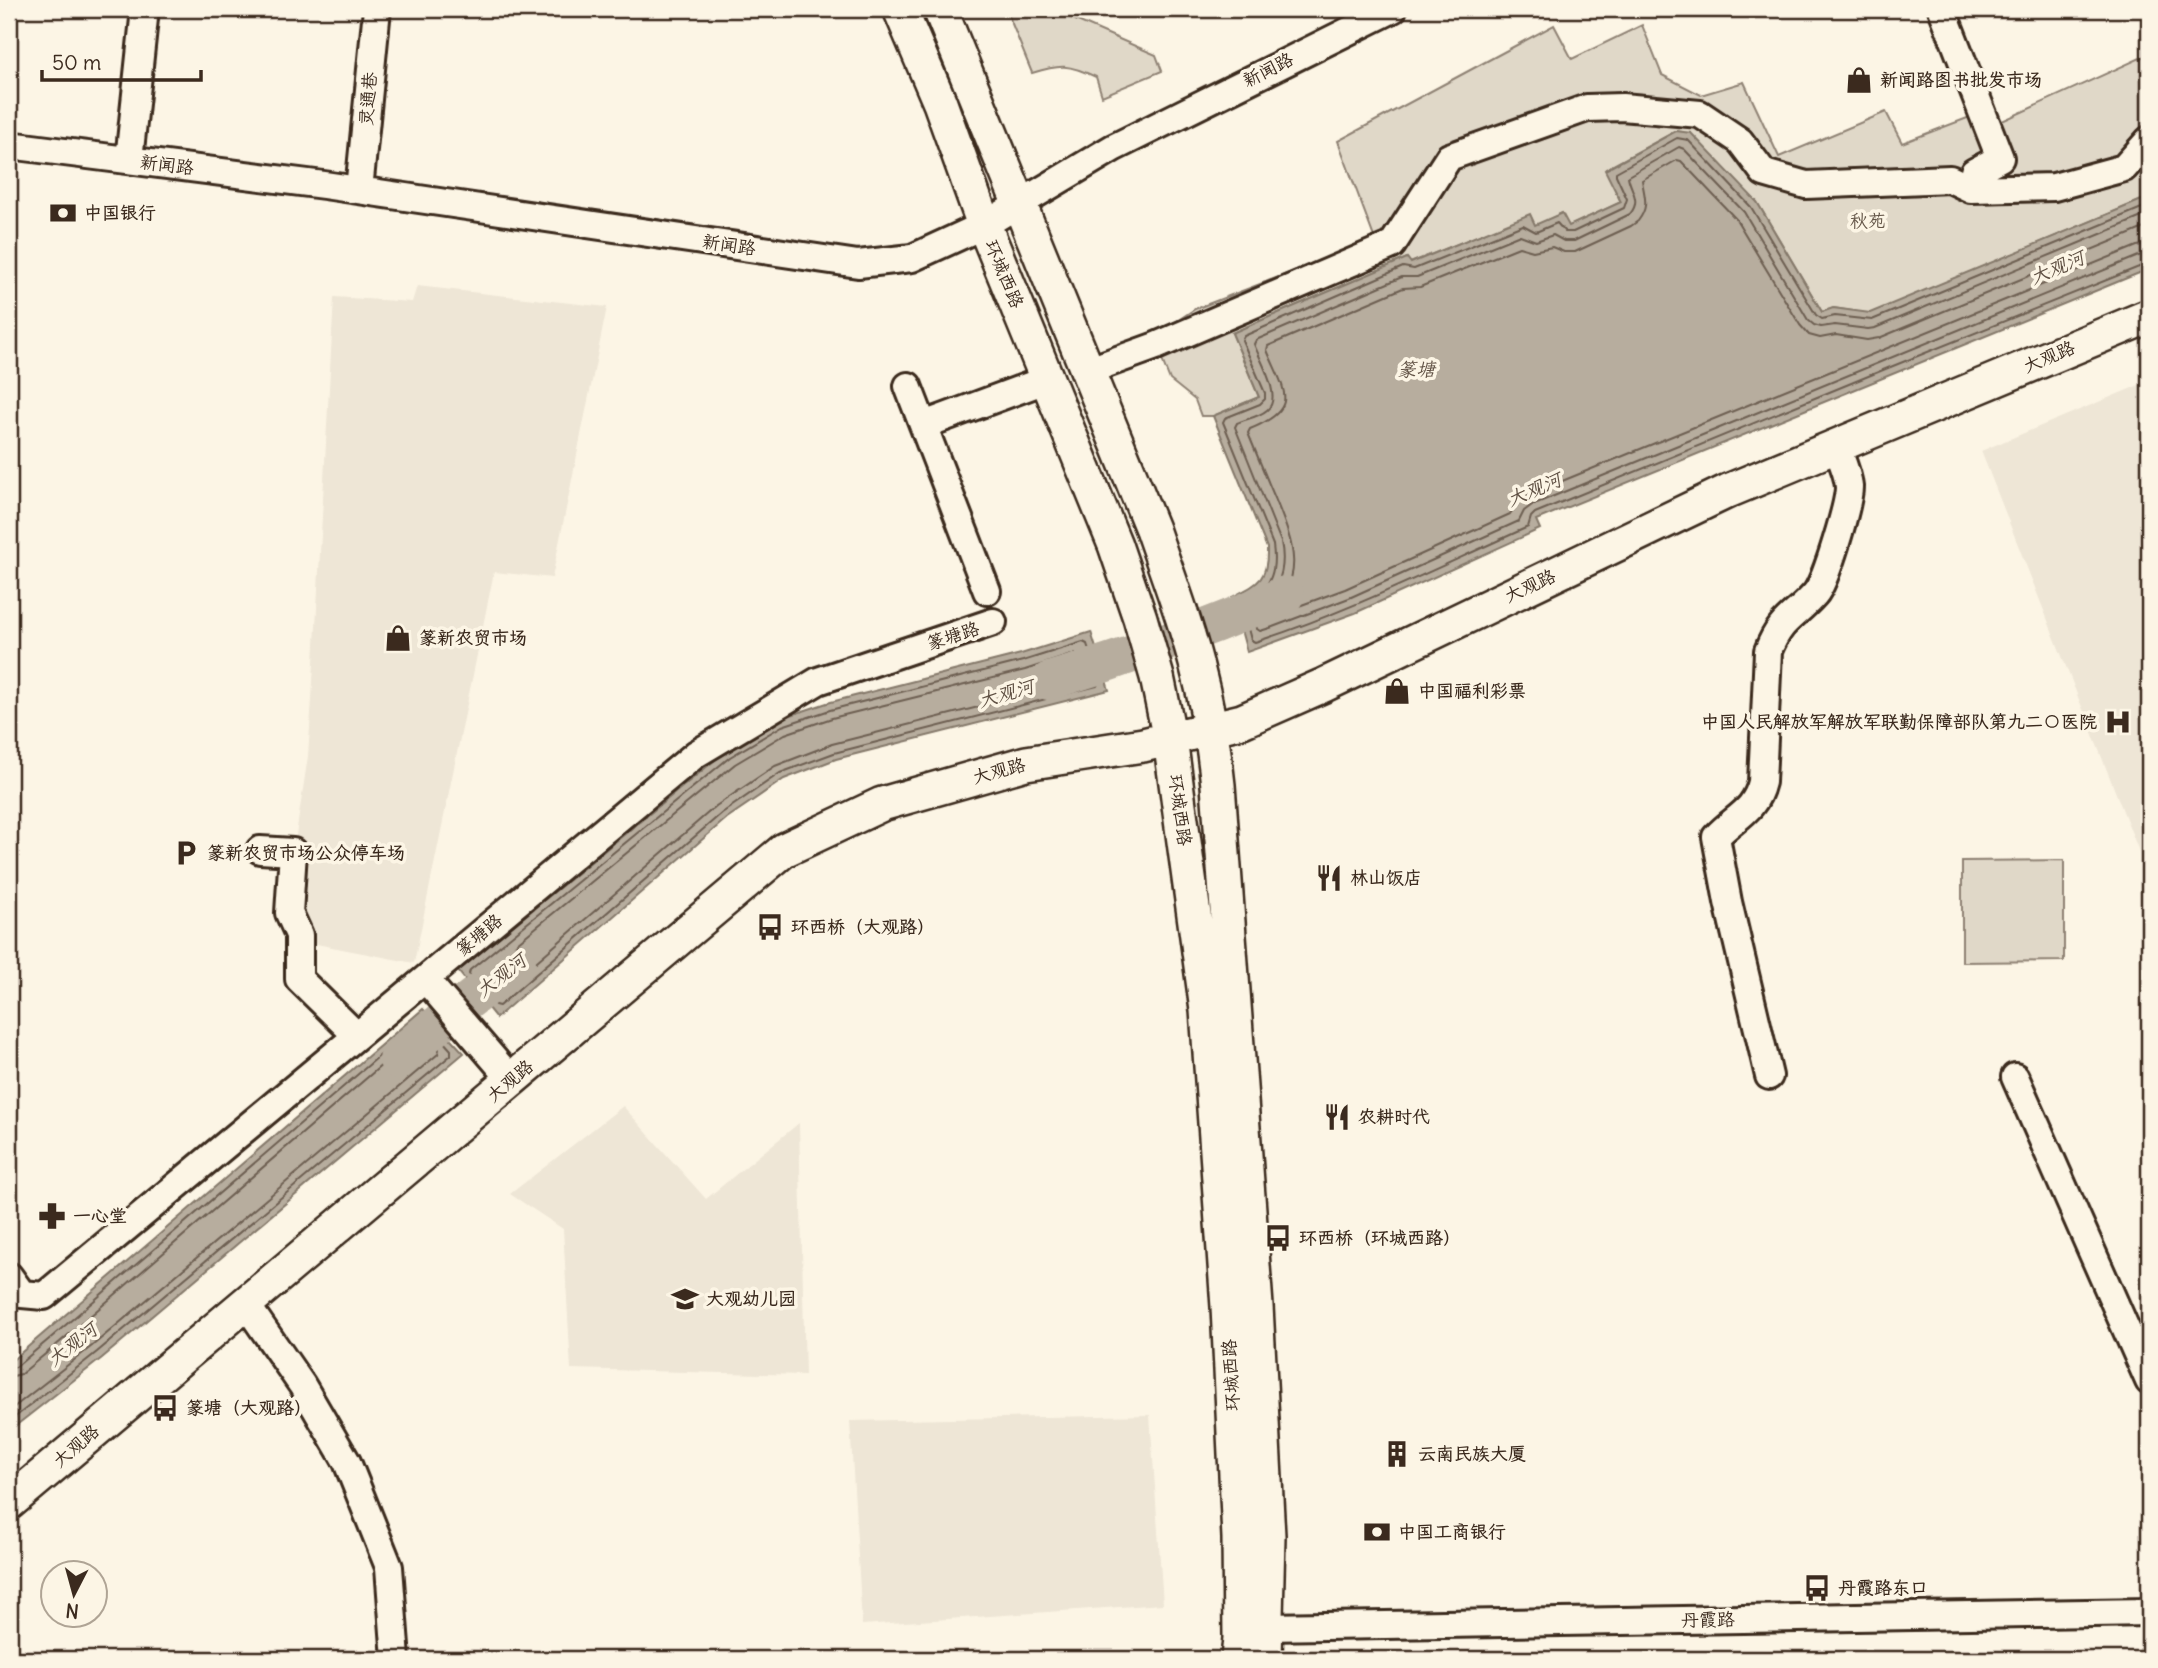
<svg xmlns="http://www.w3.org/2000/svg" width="2158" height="1668" font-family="Delius,'LXGW WenKai TC',sans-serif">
	<rect width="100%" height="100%" fill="#fcf5e5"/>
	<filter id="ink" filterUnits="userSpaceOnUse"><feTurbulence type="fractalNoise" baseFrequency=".0143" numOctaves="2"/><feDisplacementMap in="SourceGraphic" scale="14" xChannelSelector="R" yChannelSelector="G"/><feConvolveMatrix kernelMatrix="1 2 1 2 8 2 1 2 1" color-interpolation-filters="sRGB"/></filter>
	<g filter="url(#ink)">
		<path fill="#eee6d6" d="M417,286L607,307L552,578L494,572L414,963L301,941L303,925L296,835L308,756L312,699L334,297L412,302Z
			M2149,381V877L1981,451Z
			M623,1106L706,1199L799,1123L805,1375L571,1369L563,1229L510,1194Z
			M1150,1415L1163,1604L862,1625L850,1421Z
			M2135,1655H2149V1659H1928Z"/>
		<path fill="#e0d8c8" stroke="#8e8173" stroke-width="2" d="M1006,9H1050L1156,55L1162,71L1102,96L1096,77C1068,64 1061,64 1032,73Z
			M1554,25L1572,59L1642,25L1662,75L1701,95L1744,82L1779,157L1886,112L1902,143L1970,117L1978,132L2149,54V197L1870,314L1834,308L1822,312L1757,202L1676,131L1606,169L1621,202L1568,227L1562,213L1535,226L1530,215L1410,263L1407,258L1232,333L1259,397L1213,416H1201L1195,400L1170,380L1153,337L1195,309L1375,240L1338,141Z
			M2064,860V961L1962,962V861Z"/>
		<path fill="#b7ad9e" stroke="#85796b" stroke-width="2" d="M1676,131L1691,133L1757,202L1822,312L1833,308L1870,313L2149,197V269L1536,520L1540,529L1355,613L1247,652L1232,597C1259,583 1268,580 1267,548L1213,416L1259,397L1232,333L1407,258L1411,263L1530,214L1535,225L1562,213L1569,226L1621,202L1605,170Z
			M1091,632L1109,690L836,759L784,779L727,818L496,1018L458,971L726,751L779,719L827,703L1021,654Z
			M423,1009L464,1053L102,1358L9,1431V1363Z"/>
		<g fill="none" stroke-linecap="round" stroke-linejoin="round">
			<path stroke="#6d5e51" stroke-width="2" d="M2149,205L1872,320L1835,316L1822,319L1816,315L1751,207L1688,140L1677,138L1616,172V175L1627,199L1624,208L1573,232H1565L1557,223L1536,232L1523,225L1414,269L1403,267L1244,336L1242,340L1265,393V399L1260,404L1225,418L1223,422L1273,545C1275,560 1275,579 1262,589C1255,594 1247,597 1241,601L1251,640L1255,642C1349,612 1438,567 1528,527L1531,517L1535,513L1883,370L2149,263
				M2149,214L1875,328L1868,329L1835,325L1821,327L1814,325L1808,320L1744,212L1684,149L1679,147L1628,176C1630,190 1642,200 1630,214L1574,241H1564L1553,235L1536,241L1520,235L1417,277H1402L1256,340L1254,344C1260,360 1283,398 1267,410C1259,417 1246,419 1237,423L1235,427L1281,542C1285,560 1283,585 1267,596C1262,600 1256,602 1251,606L1257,629L1260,631L1270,628L1349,598L1519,521L1524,511L1532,505L2141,255L2149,254
				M2149,226L1879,338L1867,340L1836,335L1820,338L1809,335L1800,325L1736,219L1681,161L1677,160L1642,180C1644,196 1650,206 1638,221L1631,226L1575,252H1564L1552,247L1533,251L1519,247L1420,287L1403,288L1268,346L1267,350C1284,391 1302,408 1250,429L1248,433C1257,455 1266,477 1275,498C1291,538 1311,582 1264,610V615L1269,617L1345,589L1510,514L1517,503L1528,495L2137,246L2149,244
				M1083,642L1087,644L1099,682L1097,686L834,753L780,773L722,813L499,1006L495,1005L469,974L470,970L730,757L782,726L830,710L1023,661Z
				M1077,653L1081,655L1088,676L1085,680L832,744L775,766L716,806L500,993H496L482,975L483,971L735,764L785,734L832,718L1025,670Z
				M9,1368L16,1367L54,1335L420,1021H425L451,1050V1055L97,1352L9,1422
				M9,1377L21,1374L60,1342L419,1033H424L439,1049L438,1054L92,1346L9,1411"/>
			<path stroke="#b7ad9e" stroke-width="38" d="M1049,681C1130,657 1209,628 1285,595
				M398,1060L437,1025L517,963"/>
			<defs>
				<path id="minor" d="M1942,9L2000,158L1974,172L1971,189
					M9,145L324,185L858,264L912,258L984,225L1113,148L1393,9
					M129,160L145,9
					M359,190L377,9
					M1087,371L1156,346L1392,245L1449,157L1587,108L1622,107L1700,114L1740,141L1764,173L1806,185L1950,179L1971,189L2054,187L2124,168L2149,140
					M908,386L987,591
					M924,425L1048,379
					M260,850L293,852L289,913L299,935V979L357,1036
					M426,980L511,1079
					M1769,1076L1728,902L1716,837C1734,817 1755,812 1762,782L1768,651C1781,618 1794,618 1815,594C1826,582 1849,503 1849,487C1848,473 1841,459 1836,446
					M2015,1077L2149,1381
					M9,1276L22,1294L44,1296L696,754L818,681L993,622
					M246,1304L302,1385L347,1462L389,1567L396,1659
					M1266,1627L2149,1612"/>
				<path id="major" d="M900,9L940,103L984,225L1115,545L1140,618L1157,677L1170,739L1207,1010L1228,1307L1239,1538L1240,1638L1238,1659
					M940,9L1152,529C1169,579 1188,628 1200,679C1209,714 1214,749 1218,785L1256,1306L1268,1536L1265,1659
					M9,1503L784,850L882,804L1026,763L1143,745L1242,721L1324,685L1728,491L2149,316"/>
			</defs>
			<use href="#minor" stroke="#3b2a1e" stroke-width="32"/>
			<use href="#major" stroke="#3b2a1e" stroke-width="38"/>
			<use href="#minor" stroke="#fcf5e5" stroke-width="26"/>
			<use href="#major" stroke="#fcf5e5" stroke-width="33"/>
		</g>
	</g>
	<defs>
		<symbol id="shop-bare" viewBox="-9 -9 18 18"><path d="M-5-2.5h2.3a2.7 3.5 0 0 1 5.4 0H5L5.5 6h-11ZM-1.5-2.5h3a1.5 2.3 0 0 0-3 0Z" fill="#3b2a1e" stroke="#fcf5e5" stroke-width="2.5" paint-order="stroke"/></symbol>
		<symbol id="bank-bare" viewBox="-9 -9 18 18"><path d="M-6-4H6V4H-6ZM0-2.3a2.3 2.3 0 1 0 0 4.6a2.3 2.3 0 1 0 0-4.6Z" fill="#3b2a1e" stroke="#fcf5e5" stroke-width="2.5" paint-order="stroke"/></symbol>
		<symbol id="hospital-bare" viewBox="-9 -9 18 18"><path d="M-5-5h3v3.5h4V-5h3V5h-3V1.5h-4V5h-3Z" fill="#3b2a1e" stroke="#fcf5e5" stroke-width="2.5" paint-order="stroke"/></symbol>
		<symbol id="parking-bare" viewBox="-9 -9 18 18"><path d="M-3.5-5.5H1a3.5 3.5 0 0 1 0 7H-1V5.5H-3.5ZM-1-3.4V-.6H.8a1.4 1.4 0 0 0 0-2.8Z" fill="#3b2a1e" stroke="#fcf5e5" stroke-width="2.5" paint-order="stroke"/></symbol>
		<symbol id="restaurant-bare" viewBox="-9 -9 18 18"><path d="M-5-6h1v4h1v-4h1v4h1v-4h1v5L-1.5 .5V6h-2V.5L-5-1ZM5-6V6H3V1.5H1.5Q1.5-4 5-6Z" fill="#3b2a1e" stroke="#fcf5e5" stroke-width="2.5" paint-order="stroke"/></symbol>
		<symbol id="bus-bare" viewBox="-9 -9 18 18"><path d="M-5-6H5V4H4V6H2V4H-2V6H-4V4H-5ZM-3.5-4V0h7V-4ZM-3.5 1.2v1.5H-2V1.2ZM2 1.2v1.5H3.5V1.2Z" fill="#3b2a1e" stroke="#fcf5e5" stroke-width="2.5" paint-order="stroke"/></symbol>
		<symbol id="pharmacy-bare" viewBox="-9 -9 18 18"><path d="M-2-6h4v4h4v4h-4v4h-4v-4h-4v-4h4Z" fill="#3b2a1e" stroke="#fcf5e5" stroke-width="2.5" paint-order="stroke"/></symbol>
		<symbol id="school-bare" viewBox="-9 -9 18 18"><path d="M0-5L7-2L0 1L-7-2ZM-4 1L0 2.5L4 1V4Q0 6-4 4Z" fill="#3b2a1e" stroke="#fcf5e5" stroke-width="2.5" paint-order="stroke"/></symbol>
		<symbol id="building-bare" viewBox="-9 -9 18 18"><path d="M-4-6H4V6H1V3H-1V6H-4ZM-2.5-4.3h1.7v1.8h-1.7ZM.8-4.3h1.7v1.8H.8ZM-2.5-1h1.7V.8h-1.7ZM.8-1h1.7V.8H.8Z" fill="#3b2a1e" stroke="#fcf5e5" stroke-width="2.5" paint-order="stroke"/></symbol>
	</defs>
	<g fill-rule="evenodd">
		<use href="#shop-bare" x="1840" y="61" width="38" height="38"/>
		<use href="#bank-bare" x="44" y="194" width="38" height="38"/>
		<use href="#shop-bare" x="379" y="619" width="38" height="38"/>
		<use href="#shop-bare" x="1378" y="672" width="38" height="38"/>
		<use href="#hospital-bare" x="2099" y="703" width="38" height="38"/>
		<use href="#parking-bare" x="167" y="834" width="38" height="38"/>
		<use href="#restaurant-bare" x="1310" y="859" width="38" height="38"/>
		<use href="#bus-bare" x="751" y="908" width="38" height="38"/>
		<use href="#restaurant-bare" x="1318" y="1098" width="38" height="38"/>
		<use href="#pharmacy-bare" x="33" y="1197" width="38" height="38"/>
		<use href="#bus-bare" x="1259" y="1219" width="38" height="38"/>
		<use href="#school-bare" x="666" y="1280" width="38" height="38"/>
		<use href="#bus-bare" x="146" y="1389" width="38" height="38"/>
		<use href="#building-bare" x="1378" y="1435" width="38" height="38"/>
		<use href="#bank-bare" x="1358" y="1513" width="38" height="38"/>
		<use href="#bus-bare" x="1798" y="1569" width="38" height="38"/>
	</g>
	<g text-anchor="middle" stroke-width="7" stroke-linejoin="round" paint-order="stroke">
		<g font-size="18" fill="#3b2a1e" stroke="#fcf5e5">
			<text transform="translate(1268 70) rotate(-27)" y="6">新闻路</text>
			<text transform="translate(368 99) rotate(-85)" y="6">灵通巷</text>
			<text transform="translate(167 165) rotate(7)" y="6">新闻路</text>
			<text transform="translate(729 245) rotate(8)" y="6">新闻路</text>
			<text transform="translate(1004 274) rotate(67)" y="6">环城西路</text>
			<text transform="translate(2049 357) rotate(-23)" y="6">大观路</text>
			<text transform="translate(1530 586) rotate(-25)" y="6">大观路</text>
			<text transform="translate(953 636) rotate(-18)" y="6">篆塘路</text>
			<text transform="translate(999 771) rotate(-15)" y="6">大观路</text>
			<text transform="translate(1180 810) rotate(82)" y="6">环城西路</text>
			<text transform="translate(479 935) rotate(-40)" y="6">篆塘路</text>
			<text transform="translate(510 1081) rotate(-40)" y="6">大观路</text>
			<text transform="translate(1231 1375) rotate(-93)" y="6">环城西路</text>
			<text transform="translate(76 1446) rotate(-41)" y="6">大观路</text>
			<text transform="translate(1708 1620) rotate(-1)" y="6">丹霞路</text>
		</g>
		<g font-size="18" font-weight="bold" fill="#3b2a1e" stroke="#fcf5e5" text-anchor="start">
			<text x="1880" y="86">新闻路图书批发市场</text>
			<text x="84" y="219">中国银行</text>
			<text x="419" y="644">篆新农贸市场</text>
			<text x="1418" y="697">中国福利彩票</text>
			<text x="2097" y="728" text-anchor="end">中国人民解放军解放军联勤保障部队第九二〇医院</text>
			<text x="207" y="859">篆新农贸市场公众停车场</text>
			<text x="1350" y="884">林山饭店</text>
			<text x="791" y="933">环西桥（大观路）</text>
			<text x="1358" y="1123">农耕时代</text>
			<text x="73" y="1222">一心堂</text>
			<text x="1299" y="1244">环西桥（环城西路）</text>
			<text x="706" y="1305">大观幼儿园</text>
			<text x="186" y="1414">篆塘（大观路）</text>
			<text x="1418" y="1460">云南民族大厦</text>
			<text x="1398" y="1538">中国工商银行</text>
			<text x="1838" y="1594">丹霞路东口</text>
		</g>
		<g font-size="18" fill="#645648" stroke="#fcf5e5">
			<text x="1868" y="227">秋苑</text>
		</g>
		<g font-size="19" font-style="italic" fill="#605144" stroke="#fcf5e5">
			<text transform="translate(2057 267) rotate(-23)" y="7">大观河</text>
			<text x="1416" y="376">篆塘</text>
			<text transform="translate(1534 489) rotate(-23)" y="7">大观河</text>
			<text transform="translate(1006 693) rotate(-16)" y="7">大观河</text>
			<text transform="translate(501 975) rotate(-38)" y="7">大观河</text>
			<text transform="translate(72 1344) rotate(-38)" y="7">大观河</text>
		</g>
	</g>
	<rect width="2158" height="1668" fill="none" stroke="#fcf5e5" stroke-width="35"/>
	<rect x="18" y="18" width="2123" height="1633" fill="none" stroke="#3b2a1e" stroke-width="2.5" filter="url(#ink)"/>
	<g transform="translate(74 1594) rotate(186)"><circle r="33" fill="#fcf5e5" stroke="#afa495" stroke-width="2"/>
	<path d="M0-5L12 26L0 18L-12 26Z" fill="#3b2a1e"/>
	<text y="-10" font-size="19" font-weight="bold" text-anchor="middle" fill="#3b2a1e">N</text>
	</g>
	<path d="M42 70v10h159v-10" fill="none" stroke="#3b2a1e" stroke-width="3.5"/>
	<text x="52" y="70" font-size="21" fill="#3b2a1e" stroke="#fcf5e5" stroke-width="5" paint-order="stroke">50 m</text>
</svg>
